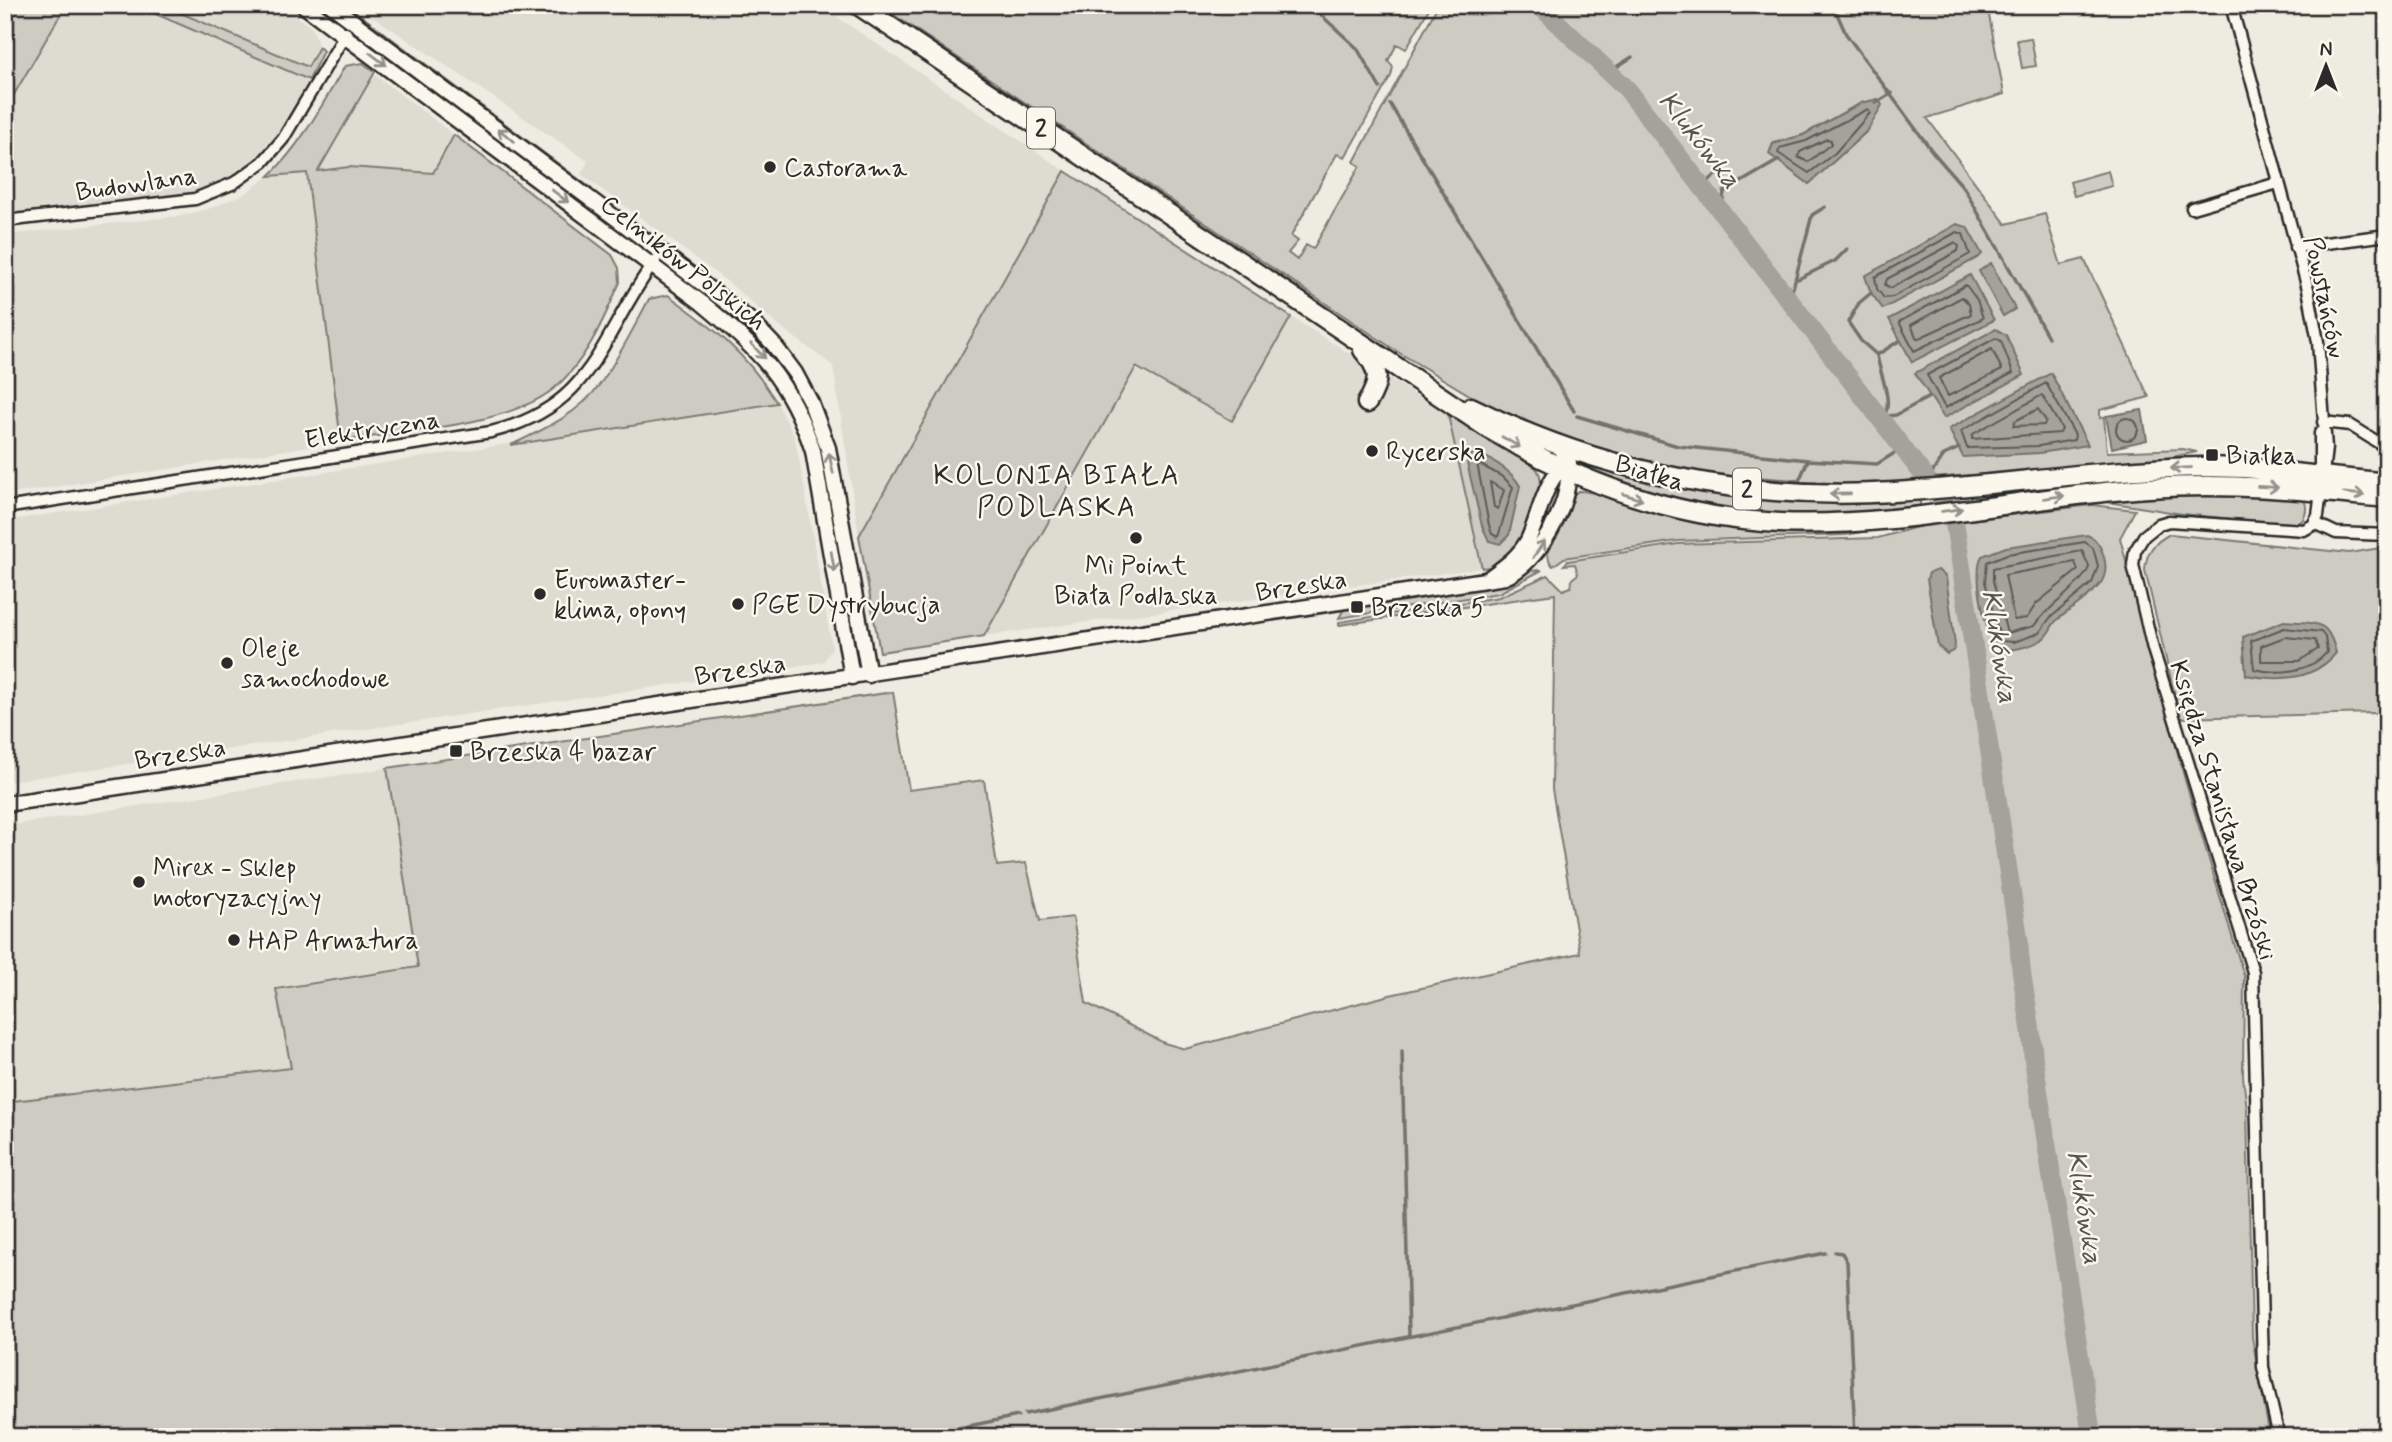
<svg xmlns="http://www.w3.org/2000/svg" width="2392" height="1442" font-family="Mynerve,sans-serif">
	<rect width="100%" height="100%" fill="#eeebe0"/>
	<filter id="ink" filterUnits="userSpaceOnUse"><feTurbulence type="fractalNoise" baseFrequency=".0143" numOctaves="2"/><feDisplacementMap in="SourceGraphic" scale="14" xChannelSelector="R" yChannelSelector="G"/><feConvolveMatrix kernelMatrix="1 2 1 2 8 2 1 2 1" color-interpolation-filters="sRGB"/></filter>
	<g filter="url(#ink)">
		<path fill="#dedbd1" d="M66,5H135L309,80L280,133L265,150L249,165L213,186L184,195L5,215V110Z
			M162,5H280L312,28L319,47L308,67Z
			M356,5H819L1065,171L859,536L833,366L774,322L728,282L581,174L588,161Z
			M374,74L454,135L433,173L349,167L317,171Z
			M307,172L341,441L5,495V235L181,216L211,208L244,194L269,176Z
			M1291,317L1448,415L1482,568L984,636L1136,367L1232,421Z
			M777,403L794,436L801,469L832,648L823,662L5,782V521Z
			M387,768L418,967L276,989L291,1068L5,1102V826Z"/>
		<path fill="#cecbc2" stroke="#7c7b76" stroke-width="2" fill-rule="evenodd" d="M5,5H66L5,110Z
			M135,5H162L308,67L319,47L323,51L309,80Z
			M341,5H347L592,189L586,188Z
			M879,5H922L930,10L933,5H1431L1406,49L1397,44L1388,61L1393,67L1391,76L1345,157L1337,154L1291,236L1298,241L1288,253L1297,260L1306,245L1313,249L1360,166L1354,162L1438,5H1987L2004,94L1927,118L2006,224L2045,214L2061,265L2084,259L2149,397L2100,410V418L2104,417L2107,452L2183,449L2197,452L2146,462L1933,478L1849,488L1734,482L1578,446L1488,406L1398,352ZM1853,107L1868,130L1809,184L1769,154L1773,143L1803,135Z
			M2031,38L2036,66L2022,68L2017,40Z
			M363,63L375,72L318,171L349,167L433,173L454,135L612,255L619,268L620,282C604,319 585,364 552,390C506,426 399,432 341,441L307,173L269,176C302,144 322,105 345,66Z
			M1065,171L1291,317L1232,421L1136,367L984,636L880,652L859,536Z
			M2108,171L2112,186L2074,196L2070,182Z
			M668,295C714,328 747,354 777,403L511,445C543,430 579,414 600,384C619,358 634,327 649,299Z
			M1448,415L1535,467C1554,485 1523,549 1503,563C1498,566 1488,567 1482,568Z
			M1594,467C1702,498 1808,508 1920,500V510L1771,518L1672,503L1580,468Z
			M2193,490L2302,497C2308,505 2307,513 2302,521L2292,525L2183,514L2101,501Z
			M1579,491C1600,491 1651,513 1677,519C1745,535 1815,535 1884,528L1846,535L1677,541L1564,558L1553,566C1537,552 1563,497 1579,491Z
			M2092,505L2135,510L2120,538L2185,780L2244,976L2243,1076L2247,1110L2252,1337L2270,1437H5V1102L291,1068L276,989L418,967L387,768L893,692L909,790L984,780L997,866L1026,863L1040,921L1073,917L1086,1003L1164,1043L1185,1049L1390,995L1580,953L1552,789L1555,594L1339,625V622L1499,597L1548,575L1563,590L1571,587L1572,579L1578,574L1575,564L1564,565L1568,561L1678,544L1878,538L1921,526Z
			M2170,534L2349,553L2387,547V717L2375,713L2180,718L2145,570C2146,551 2155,542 2170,534Z
			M1542,570L1499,593L1339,618L1344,609L1492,587L1528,571Z"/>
		<path fill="#a4a29a" stroke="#74726e" stroke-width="2" d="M1878,99L1882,105L1868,130L1809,184L1769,154L1773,144L1803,135L1861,103Z
			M1957,224L1967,227L1982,254L1979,257L1883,309L1871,293L1865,276Z
			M1991,263L2015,309L2003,316L1979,271Z
			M1970,275L1994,320L1912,362L1889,319Z
			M1996,329L2006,335L2024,375L1944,418L1915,373Z
			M2051,373L2088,445L2040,453L1963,457L1949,429Z
			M2142,410L2147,440L2112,448L2106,416Z
			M1471,454C1486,453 1513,472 1520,486L1509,535L1500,544L1489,541L1482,526L1467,463Z
			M2087,535C2103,541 2110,567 2102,581C2095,594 2069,610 2057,620C2050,627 2049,636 2040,641C2029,647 2010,652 1998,648C1985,636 1972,571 1982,556L2006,547Z
			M1938,570L1946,577L1955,644L1954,650L1947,654L1938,646L1927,579L1929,573Z
			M2284,621C2316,624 2328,618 2336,653C2313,681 2279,681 2246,675L2243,637Z"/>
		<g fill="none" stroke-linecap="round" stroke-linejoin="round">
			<path stroke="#5b5b57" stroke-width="2" d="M1868,109L1870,113L1835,153L1809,173L1778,153L1780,148L1806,141Z
				M1827,139L1831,140V144L1808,162L1798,157L1800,152Z
				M1957,232L1963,234L1970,254L1893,297L1884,298L1877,289L1875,277Z
				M1954,243L1959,246L1958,251L1891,288L1885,285L1887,279Z
				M1966,285L1977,300L1983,318L1914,351L1899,322Z
				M1962,297L1969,304L1971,314L1917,339L1911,325Z
				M1996,338L2001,341L2013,373L1945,408L1927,375Z
				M1992,349L2002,370L1948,396L1939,378Z
				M2046,383L2075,435L2074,440L2039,446L1967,448L1961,431Z
				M2042,395L2062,429L2060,433L1972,439L1973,434Z
				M2038,409L2046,421L2044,425L2013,426L2015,421Z
				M2116 429a11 11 0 1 1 22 0a11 11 0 1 1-22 0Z
				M1477,463L1503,477L1513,487L1498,537L1492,534L1489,525Z
				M1490,482L1504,490L1498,509L1494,507Z
				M2085,542L2093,548L2098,566L2092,583L2050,618L2039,633L2014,642L2001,641L1985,582L1987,562L2007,554Z
				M2082,551L2089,566C2088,580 2044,610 2034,626L2007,633L1993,581V568Z
				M2075,562L2078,570L2036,604L2027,618L2014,620L2005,575Z
				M2284,628L2321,632L2325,637L2327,652C2311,672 2278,675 2254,669L2251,641Z
				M2285,637L2315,640L2318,649L2299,661H2261V646Z"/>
			<path stroke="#74726e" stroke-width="3.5" d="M1310,5L1357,48L1380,88
				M1833,5L1846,34L1932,151L1964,188L2048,337
				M1610,71L1632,57
				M1876,103L1892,93
				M1390,104L1574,411
				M1702,187L1720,171
				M1721,212L1724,192L1779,160
				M1798,279L1835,261L1847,249
				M1871,293L1859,303L1848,322L1861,341L1877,355C1880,376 1896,404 1881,422
				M1789,303L1812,215L1825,207
				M1877,355L1899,341
				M1577,416L1678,446L1808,460L1877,464L1901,449
				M1887,416L1896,415L1929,397
				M1758,478L1799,481L1808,460
				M1927,480L1944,455L1959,448
				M1402,1051L1409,1336
				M1835,1252L1842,1253L1847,1262L1855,1437
				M1025,1414L1825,1253
				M914,1437L1018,1416"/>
			<path stroke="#a4a29a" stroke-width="19" d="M1539,5L1627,89L1945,503L1955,526L2019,941C2019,980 2032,1017 2033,1056L2092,1437"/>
			<defs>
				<path id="street" d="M2231,5L2308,289L2318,342L2326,448L2318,516L2313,525L2304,530L2169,521L2159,524L2144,536L2135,551L2133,565L2153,649L2253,972L2263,1367L2279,1437
					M2192,208L2278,183
					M5,221L195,199L234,183L263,162L283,139L346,33
					M2295,247L2387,235
					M2323,422L2350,425L2387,448
					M2320,467V433
					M5,508L491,432C596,406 599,337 655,261
					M2315,523L2336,533L2387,535"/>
				<path id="secondary" d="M303,5L702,303C758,349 790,380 813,451L852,677
					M331,5L661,252L751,321L774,345L795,373L811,403L828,448L869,675
					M1489,578C1504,567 1519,557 1528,540C1540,516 1544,476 1569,463
					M5,804L1505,577C1538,563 1571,505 1568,470C1568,461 1562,452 1558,444"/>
				<path id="highway" d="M858,5L1486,427C1576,482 1673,518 1780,523C1903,528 2026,496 2149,488C2229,482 2307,490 2387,498
					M1363,350C1380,369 1381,381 1367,403
					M1471,407C1602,473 1748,501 1894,492C1997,486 2099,469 2202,467L2246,468L2387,483"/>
			</defs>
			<use href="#street" stroke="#2b2b2b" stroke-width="15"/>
			<use href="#secondary" stroke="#2b2b2b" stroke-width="19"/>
			<use href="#highway" stroke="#2b2b2b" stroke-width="23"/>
			<use href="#street" stroke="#fbf7ec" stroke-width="10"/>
			<use href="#secondary" stroke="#fbf7ec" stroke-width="14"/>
			<use href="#highway" stroke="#fbf7ec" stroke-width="18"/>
		</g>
		<defs><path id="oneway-shaft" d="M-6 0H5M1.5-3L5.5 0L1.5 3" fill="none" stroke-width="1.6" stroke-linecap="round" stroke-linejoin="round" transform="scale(1.75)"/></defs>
		<g stroke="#93918c">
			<use href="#oneway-shaft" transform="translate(378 59) rotate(37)"/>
			<use href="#oneway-shaft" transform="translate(506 135) rotate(-143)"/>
			<use href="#oneway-shaft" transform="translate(560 196) rotate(37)"/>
			<use href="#oneway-shaft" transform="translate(758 351) rotate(46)"/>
			<use href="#oneway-shaft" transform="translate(1511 442) rotate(30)"/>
			<use href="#oneway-shaft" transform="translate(831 463) rotate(-102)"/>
			<use href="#oneway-shaft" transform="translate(2181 468) rotate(178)"/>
			<use href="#oneway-shaft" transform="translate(2268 487) rotate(3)"/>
			<use href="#oneway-shaft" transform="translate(1840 494) rotate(179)"/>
			<use href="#oneway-shaft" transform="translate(2354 494) rotate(6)"/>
			<use href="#oneway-shaft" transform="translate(1633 497) rotate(17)"/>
			<use href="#oneway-shaft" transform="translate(2054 497) rotate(-7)"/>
			<use href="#oneway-shaft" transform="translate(1952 510) rotate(-8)"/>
			<use href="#oneway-shaft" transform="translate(1539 549) rotate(-56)"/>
			<use href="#oneway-shaft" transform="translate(833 562) rotate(80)"/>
		</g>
	</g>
	<g fill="#2b2b2b" stroke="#fbf7ec" stroke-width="2.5">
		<circle cx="770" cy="167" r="7"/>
		<circle cx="1372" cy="451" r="7"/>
		<rect x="2205" y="448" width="14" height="14" rx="3.5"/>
		<circle cx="1136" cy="538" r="7"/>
		<circle cx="540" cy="594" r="7"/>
		<circle cx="738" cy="604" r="7"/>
		<rect x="1350" y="600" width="14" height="14" rx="3.5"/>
		<circle cx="227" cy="663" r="7"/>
		<rect x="449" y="744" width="14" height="14" rx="3.5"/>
		<circle cx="139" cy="882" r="7"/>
		<circle cx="234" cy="940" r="7"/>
	</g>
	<g text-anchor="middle" stroke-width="5" stroke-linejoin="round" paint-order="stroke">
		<g fill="#fbf7ec" stroke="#696865" stroke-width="2">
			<rect x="1027" y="107.5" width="28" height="41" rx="5"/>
			<rect x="1733" y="468.5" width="28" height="41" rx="5"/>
		</g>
		<g font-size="24" font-weight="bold" fill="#2b2b2b">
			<text x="1041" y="136">2</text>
			<text x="1747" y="497">2</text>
		</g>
		<g font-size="26" fill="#2b2b2b" stroke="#fbf7ec" text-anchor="start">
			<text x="784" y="176">Castorama</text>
			<text x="1386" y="460">Rycerska</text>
			<text x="2226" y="464">Białka</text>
			<text x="1136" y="574" text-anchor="middle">Mi Point<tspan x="1136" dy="30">Biała Podlaska</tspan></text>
			<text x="554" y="588">Euromaster-<tspan x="554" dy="30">klima, opony</tspan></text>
			<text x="752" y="613">PGE Dystrybucja</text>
			<text x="1371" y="616">Brzeska 5</text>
			<text x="241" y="657">Oleje<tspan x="241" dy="30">samochodowe</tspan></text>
			<text x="470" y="760">Brzeska 4 bazar</text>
			<text x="153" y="876">Mirex - Sklep<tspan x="153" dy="30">motoryzacyjny</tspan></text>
			<text x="248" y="949">HAP Armatura</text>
		</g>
		<g font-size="26" fill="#2b2b2b" stroke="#fbf7ec">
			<text transform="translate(136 183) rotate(-8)" y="9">Budowlana</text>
			<text transform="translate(684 262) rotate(38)" y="9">Celników Polskich</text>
			<text transform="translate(2326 297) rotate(78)" y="9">Powstańców</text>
			<text transform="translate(372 429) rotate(-9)" y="9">Elektryczna</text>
			<text transform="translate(1650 472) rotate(17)" y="9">Białka</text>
			<text transform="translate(1301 585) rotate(-9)" y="9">Brzeska</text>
			<text transform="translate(740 669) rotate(-9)" y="9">Brzeska</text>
			<text transform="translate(180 753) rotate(-9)" y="9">Brzeska</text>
			<text transform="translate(2224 810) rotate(73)" y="9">Księdza Stanisława Brzóski</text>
		</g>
		<g font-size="28" font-style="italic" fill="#555552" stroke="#fbf7ec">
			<text transform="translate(1701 139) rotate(52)" y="10">Klukówka</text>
			<text transform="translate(2001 646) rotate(81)" y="10">Klukówka</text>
			<text transform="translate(2086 1207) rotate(81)" y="10">Klukówka</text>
		</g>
		<g font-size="28" letter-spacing="2" fill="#2b2b2b" stroke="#fbf7ec">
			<text x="1057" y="484">KOLONIA BIAŁA<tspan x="1057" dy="32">PODLASKA</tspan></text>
		</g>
	</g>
	<rect width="2392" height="1442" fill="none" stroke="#fbf7ec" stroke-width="28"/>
	<rect x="14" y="14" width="2364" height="1414" fill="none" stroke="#2b2b2b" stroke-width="2.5" filter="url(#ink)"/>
	<g transform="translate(2326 66)" stroke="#fbf7ec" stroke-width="5" paint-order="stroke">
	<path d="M0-5L12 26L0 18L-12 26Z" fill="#2b2b2b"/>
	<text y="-10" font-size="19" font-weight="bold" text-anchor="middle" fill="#2b2b2b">N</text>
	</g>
</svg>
